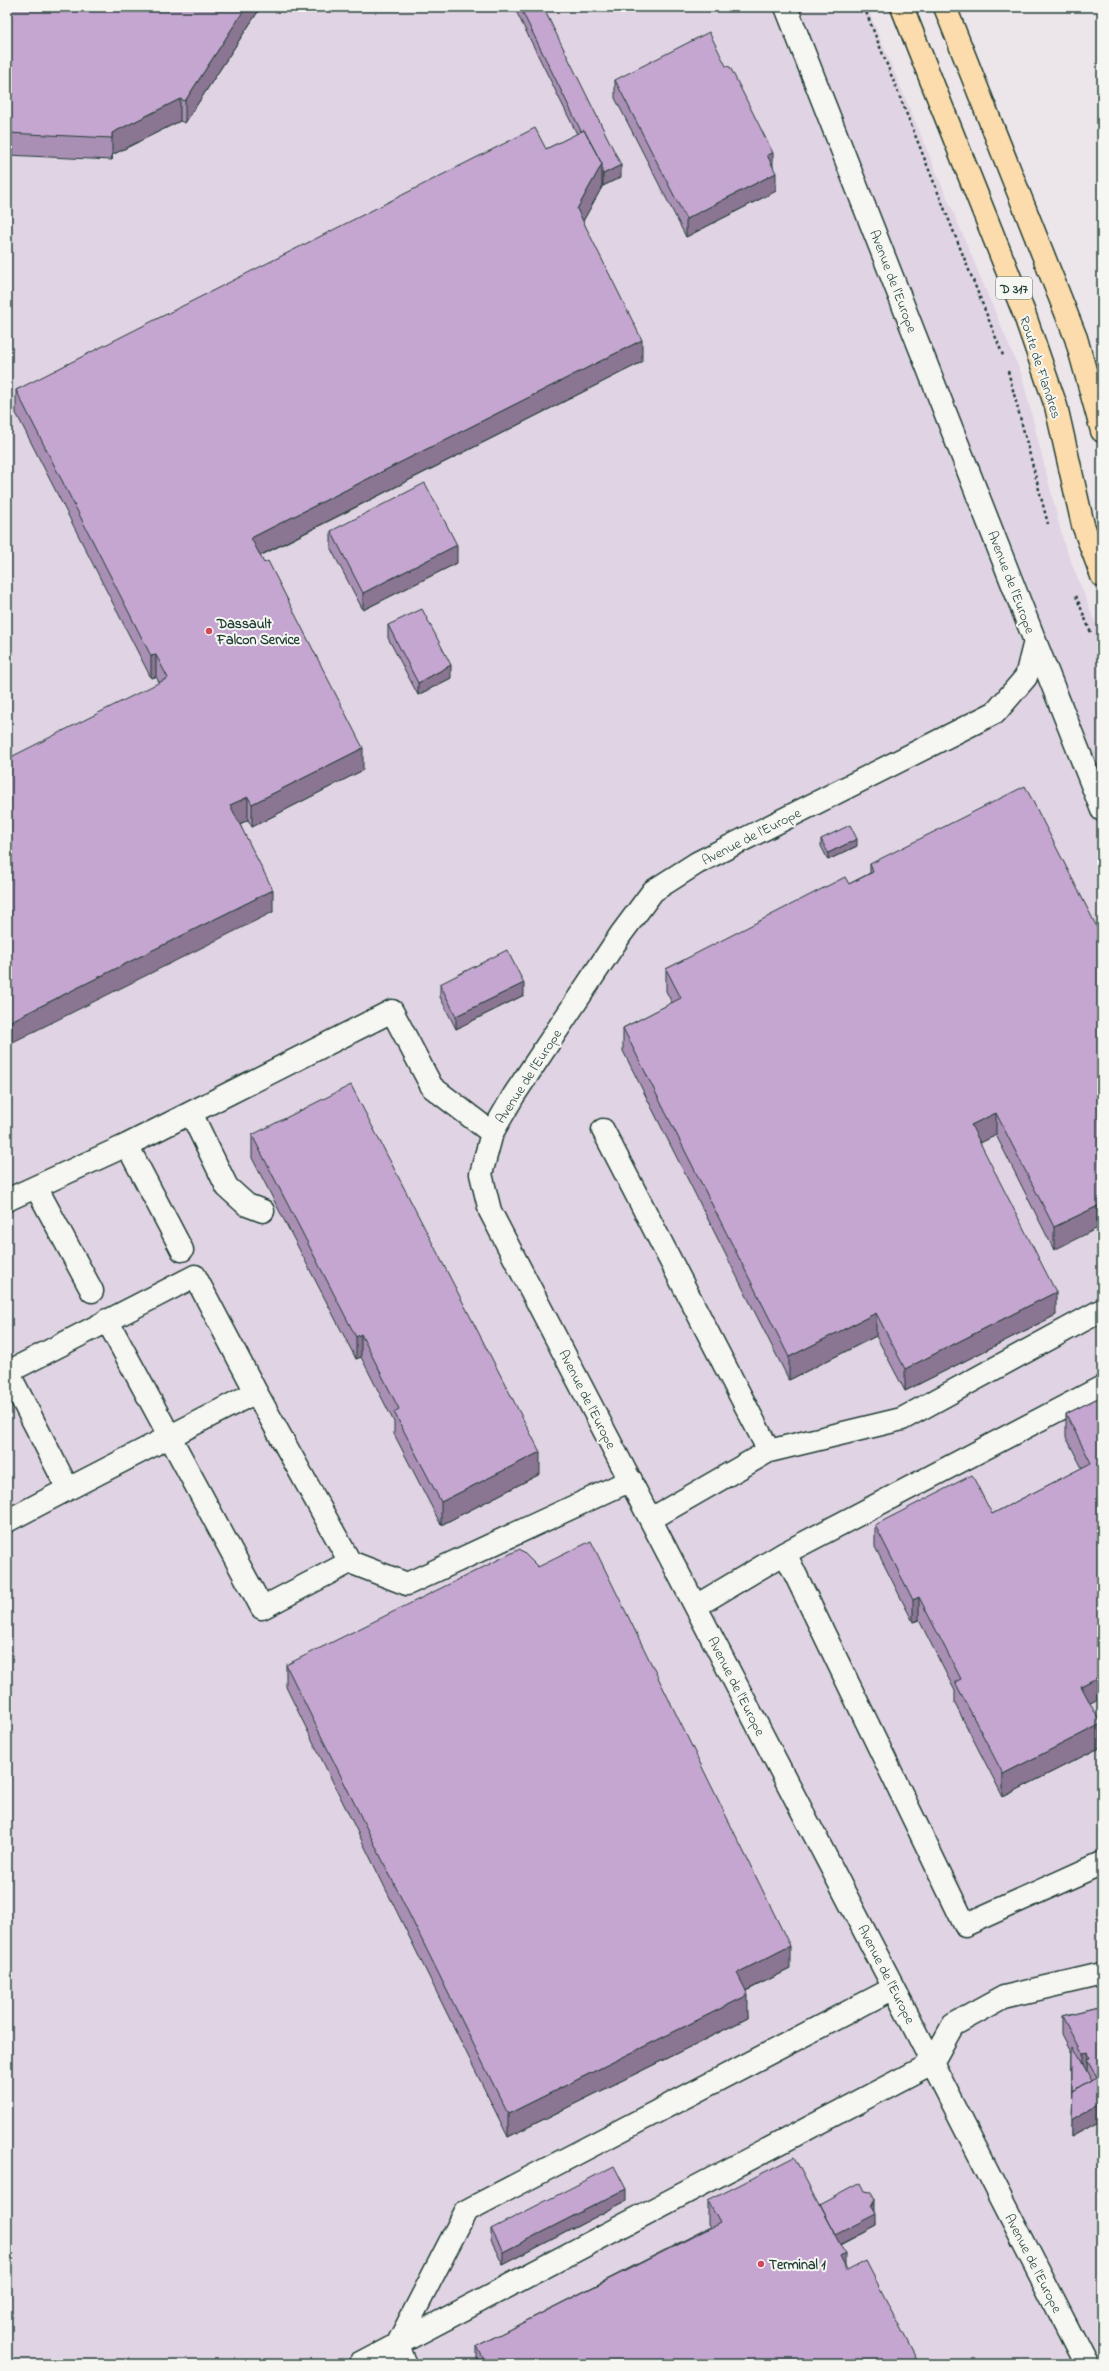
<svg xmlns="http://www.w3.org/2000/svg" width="1109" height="2371" font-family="'Indie Flower',sans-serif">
	<rect width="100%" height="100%" fill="#ece6eb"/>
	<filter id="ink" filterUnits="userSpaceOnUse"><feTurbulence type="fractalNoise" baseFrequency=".025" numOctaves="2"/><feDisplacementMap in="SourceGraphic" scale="8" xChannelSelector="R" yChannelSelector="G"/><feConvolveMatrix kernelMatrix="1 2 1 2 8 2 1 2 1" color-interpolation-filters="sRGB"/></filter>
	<g filter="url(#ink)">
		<path fill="#e0d3e3" d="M7,7H867L1022,376L1064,544L1102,639V2364H7Z"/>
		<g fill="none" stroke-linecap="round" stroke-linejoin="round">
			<defs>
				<path id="minor" d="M786,7L1035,641L1026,677L996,712L697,863L653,891L621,934L514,1095L492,1133L481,1174L490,1211L894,1988L1086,2364
					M1035,641L1102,810
					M191,1113L227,1187L247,1205L263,1211
					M603,1130L769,1451
					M127,1145L182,1250
					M36,1187L92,1291
					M7,1200L127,1145L392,1011L432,1087L492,1133
					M107,1320L262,1608L350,1562L256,1392L195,1276L8,1372L68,1489L256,1392
					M651,1519L769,1451L902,1419L1102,1310
					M7,1521L68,1489
					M785,1553L965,1925L1102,1863
					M350,1562L407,1584L631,1480
					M696,1606L785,1553L1102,1387
					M360,2364L932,2063L953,2025L1004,1997L1102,1974
					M406,2364L397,2345L466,2211L894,1988"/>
				<path id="major" d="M902,7L1024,313L1056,406L1083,525L1102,576
					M945,7L1076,338L1102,431"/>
			</defs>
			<use href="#minor" stroke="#1f3d34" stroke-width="25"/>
			<use href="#major" stroke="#1f3d34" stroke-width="25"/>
			<path stroke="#1f3d34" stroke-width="2.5" stroke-dasharray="3 3" stroke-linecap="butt" d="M864,7L1004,358
				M1008,371L1048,524
				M1076,596L1091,633"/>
			<use href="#minor" stroke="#f6f6f2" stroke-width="22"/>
			<use href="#major" stroke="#fcdcac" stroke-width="22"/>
		</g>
		<path fill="#a98fb4" stroke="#1f3d34" d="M7,7H259V10L185,123L180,121L112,155V160L7,155Z
			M514,7H543L621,177L603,186L602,184V187L583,221L642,362L260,556L363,770L252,827L248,820L240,824L273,912L159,682L156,677L151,678L16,413V390L546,149L577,134Z
			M615,80L773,168L776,191L686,237L615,98Z
			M331,531L457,563L363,610L331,549Z
			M388,625L451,678L418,695L388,638Z
			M821,839L857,846L828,860L821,846Z
			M870,864L1102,937L1054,1250L996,1135L980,1143L1056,1315L905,1391L876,1336L789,1380L623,1051V1028L672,1003L666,991V969L849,884L870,873Z
			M440,984L524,995L456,1029L440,997Z
			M252,1135L540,1474L441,1525L394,1434V1422L361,1357L356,1359L252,1158Z
			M1102,1396V1697L1090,1703L1101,1747L1003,1797L955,1704V1691L919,1620L913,1622L875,1547V1525L992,1514L1082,1468L1066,1437V1414Z
			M286,1665L790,1969L746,1991L748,2018L508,2137L286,1687Z
			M1102,2006V2120L1071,2137L1072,2053L1062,2034V2016Z
			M626,2201L503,2265L491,2241V2229Z
			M708,2201L819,2205L875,2212L876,2226L840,2245L845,2267L847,2271L919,2364H477V2346L710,2227L708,2224Z"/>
		<path fill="#8a7492" stroke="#1f3d34" d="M246,7H259V10L185,123V101Z
			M180,99V121L112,155V160V133Z
			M773,153V170L767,155Z
			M602,164V187L577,232V209Z
			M621,165V177L603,186V174Z
			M776,173V191L686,237V219Z
			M642,340V362L251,560V538Z
			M457,545V563L363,610V593Z
			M156,655V677L151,678V656Z
			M451,665V678L418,695V683Z
			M363,748V770L252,827V804Z
			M248,797V820L230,828V805Z
			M857,839V846L828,860V853Z
			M273,890V912L7,1045V1023Z
			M524,983V995L456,1029V1016Z
			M996,1113V1135L971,1148V1125Z
			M1102,1204V1226L1054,1250V1227Z
			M1056,1292V1315L905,1391V1369Z
			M876,1313V1336L789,1380V1357Z
			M361,1334V1357L356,1359V1337Z
			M540,1452V1474L441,1525V1502Z
			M919,1597V1620L913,1622V1600Z
			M1102,1675V1697L1081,1708V1686Z
			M1101,1724V1747L1003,1797V1774Z
			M790,1946V1969L737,1995V1973Z
			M748,1995V2018L508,2137V2114Z
			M1087,2053L1086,2071L1082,2072V2054Z
			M1102,2102V2120L1071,2137V2120Z
			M626,2189V2201L503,2265V2252Z
			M875,2199V2212L874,2215L876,2214V2226L831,2249V2237L872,2207Z
			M845,2254V2277L840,2257Z"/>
		<path fill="#c5a6d1" stroke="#1f3d34" d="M7,7H246L185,101L180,99L112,133V138L7,133Z
			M520,7H543L621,165L603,174L602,172V164L584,130L581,131Z
			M709,32L726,66L730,67L773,153L767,155L776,173L686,219L615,80Z
			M535,128L546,149L584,130L602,164L577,209L642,340L251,538L264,563L268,561L363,748L252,804L248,797L230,805L273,890L7,1023V759L168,678L156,655L151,656L16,390Z
			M425,483L457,545L363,593L331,531Z
			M422,609L451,665L418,683L388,625Z
			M1025,786L1102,937V1204L1054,1227L996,1113L971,1125L1056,1292L905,1369L876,1313L789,1357L623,1028L681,998L666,969L845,877L849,884L873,872L870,864Z
			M850,825L857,839L828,853L821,839Z
			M507,950L524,983L456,1016L440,984Z
			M351,1085L540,1452L441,1502L394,1412L399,1409L361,1334L356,1337L252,1135Z
			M1102,1396V1675L1081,1686L1101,1724L1003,1774L955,1682L961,1679L919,1597L913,1600L875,1525L972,1475L992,1514L1091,1463L1066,1414Z
			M591,1541L790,1946L737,1973L748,1995L508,2114L286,1665L520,1549L538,1567Z
			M1102,2006V2102L1071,2120L1072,2092L1096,2078L1086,2060L1089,2059L1087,2053L1082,2054L1062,2016Z
			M1072,2046L1091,2081L1072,2092Z
			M794,2157L845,2254L840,2257L847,2271L866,2261L919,2364H486L477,2346L720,2223L708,2201Z
			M614,2166L626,2189L503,2252L491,2229Z
			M860,2183L864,2191L871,2192L875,2199L872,2207L876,2214L835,2235L819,2205Z"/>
	</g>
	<g fill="#d1495b" stroke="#f6f6f2" stroke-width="1.5">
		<circle cx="209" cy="631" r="4"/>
		<circle cx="761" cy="2264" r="4"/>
	</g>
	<g text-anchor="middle" stroke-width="4" stroke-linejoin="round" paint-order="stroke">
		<rect fill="#f6f6f2" stroke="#60746d" stroke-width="1" x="996" y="277" width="36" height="22" rx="3"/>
		<g font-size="13" font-weight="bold" fill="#1f3d34">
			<text x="1014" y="293">D 317</text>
		</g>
		<g font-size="14" fill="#1f3d34" stroke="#f6f6f2">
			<text transform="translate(894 281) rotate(69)" y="5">Avenue de l'Europe</text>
			<text transform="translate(1041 367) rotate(72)" y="5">Route de Flandres</text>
			<text transform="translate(1012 582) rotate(69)" y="5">Avenue de l'Europe</text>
			<text transform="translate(751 836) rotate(-27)" y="5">Avenue de l'Europe</text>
			<text transform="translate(528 1076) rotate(-57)" y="5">Avenue de l'Europe</text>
			<text transform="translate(588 1399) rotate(63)" y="5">Avenue de l'Europe</text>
			<text transform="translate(737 1686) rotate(63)" y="5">Avenue de l'Europe</text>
			<text transform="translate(887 1974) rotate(63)" y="5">Avenue de l'Europe</text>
			<text transform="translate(1034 2263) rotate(63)" y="5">Avenue de l'Europe</text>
		</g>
		<g font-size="14" font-weight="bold" fill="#1f3d34" stroke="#f6f6f2" text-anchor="start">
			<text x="217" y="628">Dassault<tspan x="217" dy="16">Falcon Service</tspan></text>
			<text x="769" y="2269">Terminal 1</text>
		</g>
	</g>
	<rect width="1109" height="2371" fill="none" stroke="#f6f6f2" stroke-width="24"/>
	<rect x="12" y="12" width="1085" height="2347" fill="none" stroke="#1f3d34" stroke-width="1.5" filter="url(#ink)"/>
</svg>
